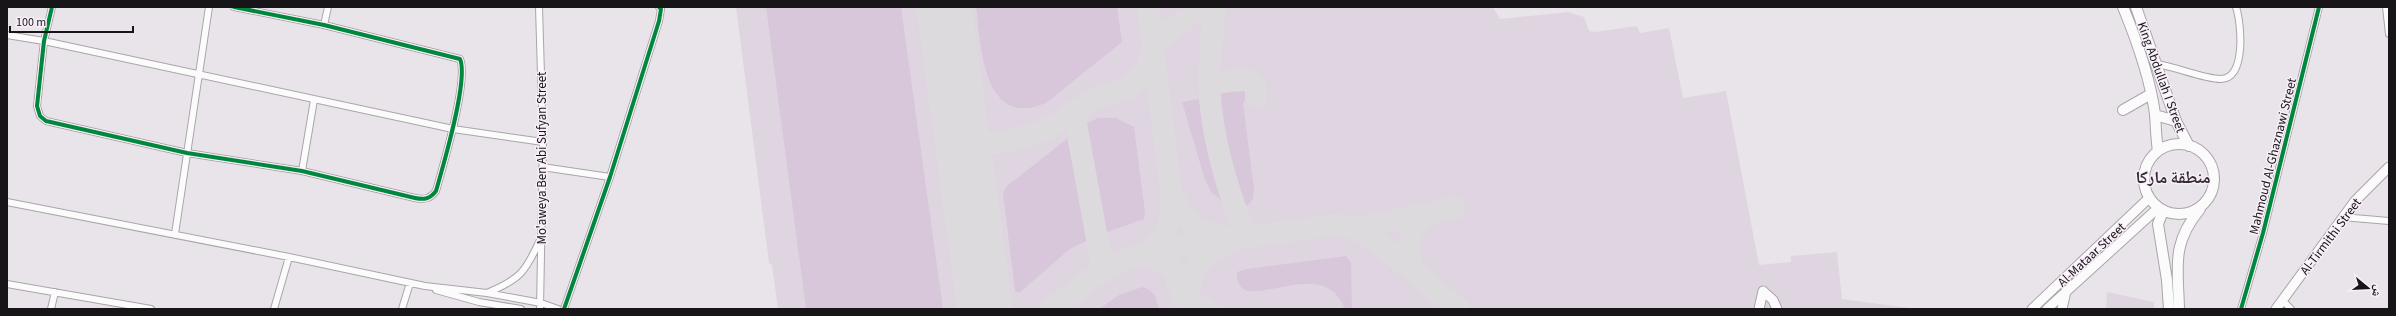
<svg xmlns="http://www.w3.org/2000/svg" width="2396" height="316" font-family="'Source Sans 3','Noto Naskh Arabic',sans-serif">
	<rect width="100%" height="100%" fill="#e9e4ea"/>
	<path fill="#dfd5e0" d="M736,7H1493L1500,19L1568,12L1584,17L1589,31L1595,32L1637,26L1640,33L1669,28L1683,98L1726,91L1759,265L1791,262V256L1837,252L1842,299L1917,309H778L772,265L769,263Z
		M2107,292L2154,302V309H2106Z"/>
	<path fill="#d8c7da" d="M766,7H901L943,309H806Z
		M976,7H1117L1122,42L1046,103C983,130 981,46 976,7Z
		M1244,89L1246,98L1243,104L1254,189L1253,199L1248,205L1234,204C1218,187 1207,120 1209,96Z
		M1199,99L1215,175L1224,202L1211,192L1205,180L1182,102Z
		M1098,118H1116L1134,127L1145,212L1144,219L1096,236L1070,249L1019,293L1015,291L1003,193L1007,186L1087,123Z
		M1346,256L1351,263L1352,309H1345C1327,264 1282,293 1247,291C1239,287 1236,281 1237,272L1247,269Z
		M1142,287C1155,291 1156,297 1159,309H1099L1119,295Z"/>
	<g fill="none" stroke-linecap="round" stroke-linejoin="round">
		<path stroke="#dddade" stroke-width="22" d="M1148,7L1173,206
			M1215,7C1212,40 1207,75 1211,108C1216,153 1230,195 1246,238
			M1210,84C1218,83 1248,77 1254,83C1256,86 1256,92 1256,96
			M1074,113L1103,271
			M963,147C993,143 1024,141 1051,127C1067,118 1082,105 1098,98C1105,94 1113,93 1121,91C1143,83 1150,66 1153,44L1201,7
			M1171,192C1185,225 1202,236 1237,239C1195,257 1199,260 1184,301L1172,267L1146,254C1173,233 1170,224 1171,192Z
			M1356,228L1454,208
			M1412,270C1407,242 1406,229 1432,213
			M1186,295L1194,305L1206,309
			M1052,309L1089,280L1124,260L1176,247L1333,225L1356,228L1380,244L1459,309"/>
		<path stroke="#dddade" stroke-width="55" d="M944,7L985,309"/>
		<defs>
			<path id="street" d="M52,7L44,41L37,106L40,116L46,121L187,153L302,171L415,198C424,200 430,199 436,191C443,166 469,80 460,59L324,25L234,7
				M539,7L543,142L540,309
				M2386,7L2389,34
				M324,25L328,7
				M7,35L44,41L453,129L543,142
				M2157,64C2177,67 2203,79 2221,79C2247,78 2241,22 2236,7
				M542,167L610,177
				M302,171L314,100
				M7,202L289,257L425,286L487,293L541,303L558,309
				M2342,217L2389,221
				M175,234L209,7
				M7,284L151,309
				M436,290L479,302L521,309
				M487,293C520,279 525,273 540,240
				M2283,301L2291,309
				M51,309L55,292
				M274,309L289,257
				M402,309L410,283
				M564,309L610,177L659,21L661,9L659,7
				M2241,309L2263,233L2319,7"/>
			<path id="secondary" d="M1759,309L1763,291L1773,300L1777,309
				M2032,309L2149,198
				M2047,309L2158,208
				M2062,309L2066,291
				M2276,309L2355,201L2389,167"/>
			<path id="primary" d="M2123,7C2137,41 2150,77 2155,114C2156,127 2156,139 2158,151
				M2136,7L2176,121L2189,146
				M2123,110L2151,94
				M2155,115L2176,121
				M2144 179a35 35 0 1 1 70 0a35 35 0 1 1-70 0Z
				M2163,211L2158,224L2167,280L2169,309
				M2179,309C2178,267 2171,244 2200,209"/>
		</defs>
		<use href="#street" stroke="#a9a5a9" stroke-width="8"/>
		<use href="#secondary" stroke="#a9a5a9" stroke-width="11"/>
		<use href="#primary" stroke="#a9a5a9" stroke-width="12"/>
		<use href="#street" stroke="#fcfbfc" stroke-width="6"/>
		<use href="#secondary" stroke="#fcfbfc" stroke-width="9"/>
		<use href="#primary" stroke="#fcfbfc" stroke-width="10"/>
		<defs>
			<path id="cycleway" d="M52,7L44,41L37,106L40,116L46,121L187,153L302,171L415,198C424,200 430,199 436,191C443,166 469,80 460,59L324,25L234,7
				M564,309L610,177L659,21L661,9L659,7
				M2241,309L2263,233L2319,7"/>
		</defs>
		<use href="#cycleway" stroke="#f8eff9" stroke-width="6"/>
		<use href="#cycleway" stroke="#00873e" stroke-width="4"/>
	</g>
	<g text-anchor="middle" stroke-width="3" stroke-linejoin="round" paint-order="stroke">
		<g font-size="13" fill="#181518" stroke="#f8eff9">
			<text transform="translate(2162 77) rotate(70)" y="5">King Abdullah I Street</text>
			<text transform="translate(2272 156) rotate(-76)" y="5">Mahmoud Al-Ghaznawi Street</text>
			<text transform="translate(541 158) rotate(-90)" y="5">Mo'aweya Ben Abi Sufyan Street</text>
			<text transform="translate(2330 236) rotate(-53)" y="5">Al-Tirmithi Street</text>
			<text transform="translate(2091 254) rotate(-43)" y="5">Al-Mataar Street</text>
		</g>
		<g font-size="17" font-weight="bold" fill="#332c34" stroke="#f8eff9">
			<text x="2173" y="183">منطقة ماركا</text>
		</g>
	</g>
	<rect width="2396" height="316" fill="none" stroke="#181518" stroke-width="16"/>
	<g transform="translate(2368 288) rotate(108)" stroke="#f8eff9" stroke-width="3" paint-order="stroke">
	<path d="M0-3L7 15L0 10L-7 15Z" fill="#181518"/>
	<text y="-6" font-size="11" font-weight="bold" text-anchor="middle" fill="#181518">ش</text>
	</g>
	<path d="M10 26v6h123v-6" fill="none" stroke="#181518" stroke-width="2"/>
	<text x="16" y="26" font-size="12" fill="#181518" stroke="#f8eff9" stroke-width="3" paint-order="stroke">100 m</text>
</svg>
